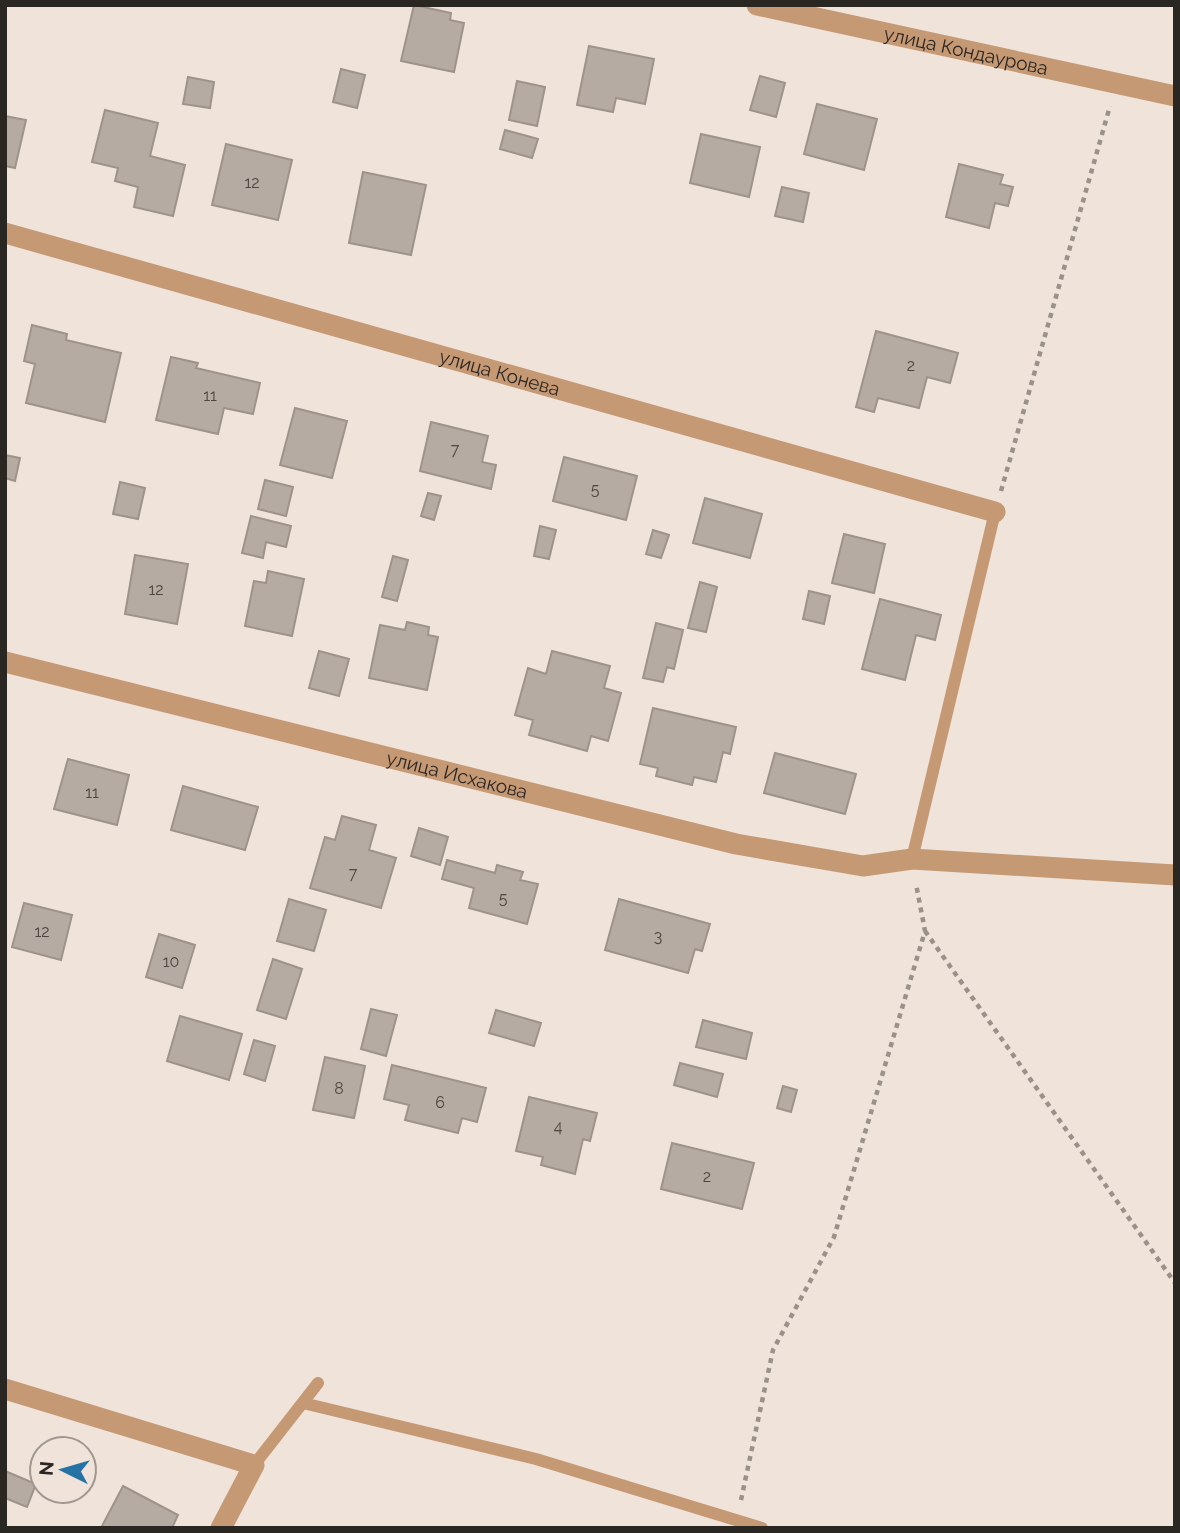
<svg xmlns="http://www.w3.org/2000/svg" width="1180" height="1533" font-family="Raleway,sans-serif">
	<rect width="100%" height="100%" fill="#efe3da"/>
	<path fill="#b6aba2" stroke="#9e938a" stroke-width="2" d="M414,5L451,13L450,20L464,23L454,72L401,61Z
		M589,46L654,59L645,104L616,98L613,112L577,105Z
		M341,69L365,75L357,108L333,102Z
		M760,76L785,83L776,117L750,110Z
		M188,77L214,82L210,108L183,104Z
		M517,81L545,87L537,126L509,120Z
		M817,104L877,119L864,170L804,154Z
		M105,110L158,123L150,156L185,165L173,216L134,207L138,187L115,181L118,168L92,162Z
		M5,116L26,120L15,168L5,166Z
		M505,130L538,139L532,158L500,149Z
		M701,134L760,147L749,197L690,183Z
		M226,144L292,160L278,220L212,205Z
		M959,164L1003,175L1000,184L1013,187L1008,206L995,203L989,228L946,217Z
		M363,172L426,185L411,255L349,243Z
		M782,187L809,193L803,222L775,216Z
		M32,325L67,334L66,340L121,353L105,422L26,403L35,364L24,361Z
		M876,331L958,353L950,383L927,377L919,408L878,398L874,412L856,407Z
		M171,357L198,363L196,368L260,383L253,414L224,408L218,434L156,420Z
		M295,408L347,421L332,478L280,465Z
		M431,422L488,436L482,462L496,465L491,489L420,471Z
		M5,455L20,458L15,481L5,478Z
		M564,457L637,476L626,520L553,501Z
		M265,480L293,487L286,516L258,509Z
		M120,482L145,488L138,519L113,514Z
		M428,493L441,496L434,520L421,516Z
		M705,498L762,514L750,558L693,543Z
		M251,516L291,526L286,547L266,542L263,558L242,553Z
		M540,526L556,530L549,559L534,556Z
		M653,530L669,535L661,558L646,554Z
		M844,534L885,544L874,593L832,583Z
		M135,555L188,564L177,624L125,614Z
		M393,556L408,560L397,601L382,597Z
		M268,571L304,579L292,636L245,626L254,581L266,583Z
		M700,582L717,587L706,632L688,628Z
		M809,591L830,596L824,624L803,619Z
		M880,599L941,615L935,640L916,635L905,680L862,669Z
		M407,622L429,627L428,635L438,637L427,690L369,678L380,625L405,630Z
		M656,623L683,630L674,669L667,667L663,682L643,678Z
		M319,651L349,659L339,696L309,688Z
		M552,651L610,666L604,688L621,693L608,741L591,736L587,751L529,735L533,720L515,715L528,668L546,674Z
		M653,708L736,727L730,754L723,752L716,782L694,777L692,785L656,776L658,768L640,764Z
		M775,753L856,774L845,814L764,793Z
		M68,759L129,775L117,825L54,809Z
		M183,786L258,807L245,850L171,830Z
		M342,816L376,825L369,850L396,858L381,908L310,888L325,837L335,840Z
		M419,828L448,837L440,865L411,856Z
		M447,860L495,873L497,865L523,872L520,880L538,884L527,924L469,908L474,888L442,879Z
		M289,899L326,910L314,951L277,941Z
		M619,899L710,924L702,951L695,949L688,973L605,950Z
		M24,903L72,915L61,960L12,947Z
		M159,934L195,945L182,988L146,977Z
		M273,959L302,969L286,1019L257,1010Z
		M371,1009L397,1015L386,1056L361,1049Z
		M496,1010L541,1023L534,1046L489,1033Z
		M180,1016L242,1034L229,1080L167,1061Z
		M703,1020L752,1033L746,1059L696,1047Z
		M254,1040L275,1046L265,1081L244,1074Z
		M325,1057L365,1066L354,1118L313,1110Z
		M680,1063L723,1074L717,1097L674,1085Z
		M392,1065L486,1088L477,1122L462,1118L458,1133L405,1120L409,1105L384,1099Z
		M783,1086L797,1090L791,1112L777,1108Z
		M529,1097L597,1113L590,1141L583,1139L575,1174L541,1165L543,1157L516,1151Z
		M672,1143L754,1163L742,1209L661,1189Z
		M5,1471L36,1484L27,1507L5,1498Z
		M123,1486L178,1515L172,1528H101Z"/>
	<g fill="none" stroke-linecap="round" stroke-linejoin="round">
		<path stroke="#99918a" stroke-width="4.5" stroke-dasharray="5 5" stroke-linecap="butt" d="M1001,491L1110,106
			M925,931L1175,1283
			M741,1500L773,1350L834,1237L925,931L916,884"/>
		<path stroke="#c59973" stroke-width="12" d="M912,859L995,512
			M303,1403L536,1459L762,1528
			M254,1465L318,1383"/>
		<g stroke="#c59973" stroke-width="21">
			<path id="s1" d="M757,5L1175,96"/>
			<path id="s2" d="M5,233L995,512"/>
			<path id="s3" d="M5,662L736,844L863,866L912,859L1175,875"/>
			<path d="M5,1389L254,1465L221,1528"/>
		</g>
	</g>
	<g text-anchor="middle" stroke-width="6" stroke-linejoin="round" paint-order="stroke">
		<g font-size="16" fill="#4d4742">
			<text x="252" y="188">12</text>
			<text x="911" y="371">2</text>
			<text x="210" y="401">11</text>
			<text x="455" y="455">7</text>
			<text x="595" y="495">5</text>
			<text x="156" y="595">12</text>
			<text x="92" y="798">11</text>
			<text x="353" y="879">7</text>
			<text x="503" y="904">5</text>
			<text x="42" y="937">12</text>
			<text x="658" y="942">3</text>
			<text x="171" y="967">10</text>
			<text x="339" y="1094">8</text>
			<text x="440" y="1108">6</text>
			<text x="558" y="1132">4</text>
			<text x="707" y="1182">2</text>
		</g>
		<g font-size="19" fill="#2a2622" stroke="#efe3da">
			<text dy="7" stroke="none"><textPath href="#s1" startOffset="214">улица Кондаурова</textPath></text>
			<text dy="7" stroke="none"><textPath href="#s2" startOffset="514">улица Конева</textPath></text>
			<text dy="7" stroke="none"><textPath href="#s3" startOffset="466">улица Исхакова</textPath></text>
		</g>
	</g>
	<rect width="1180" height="1533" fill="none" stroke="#2a2622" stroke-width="14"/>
	<g transform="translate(63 1470) rotate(275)"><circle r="33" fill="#efe3da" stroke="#a09790" stroke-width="2"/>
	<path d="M0-5L12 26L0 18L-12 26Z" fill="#2573a5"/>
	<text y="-10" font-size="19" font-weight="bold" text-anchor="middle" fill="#2a2622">N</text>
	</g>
</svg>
